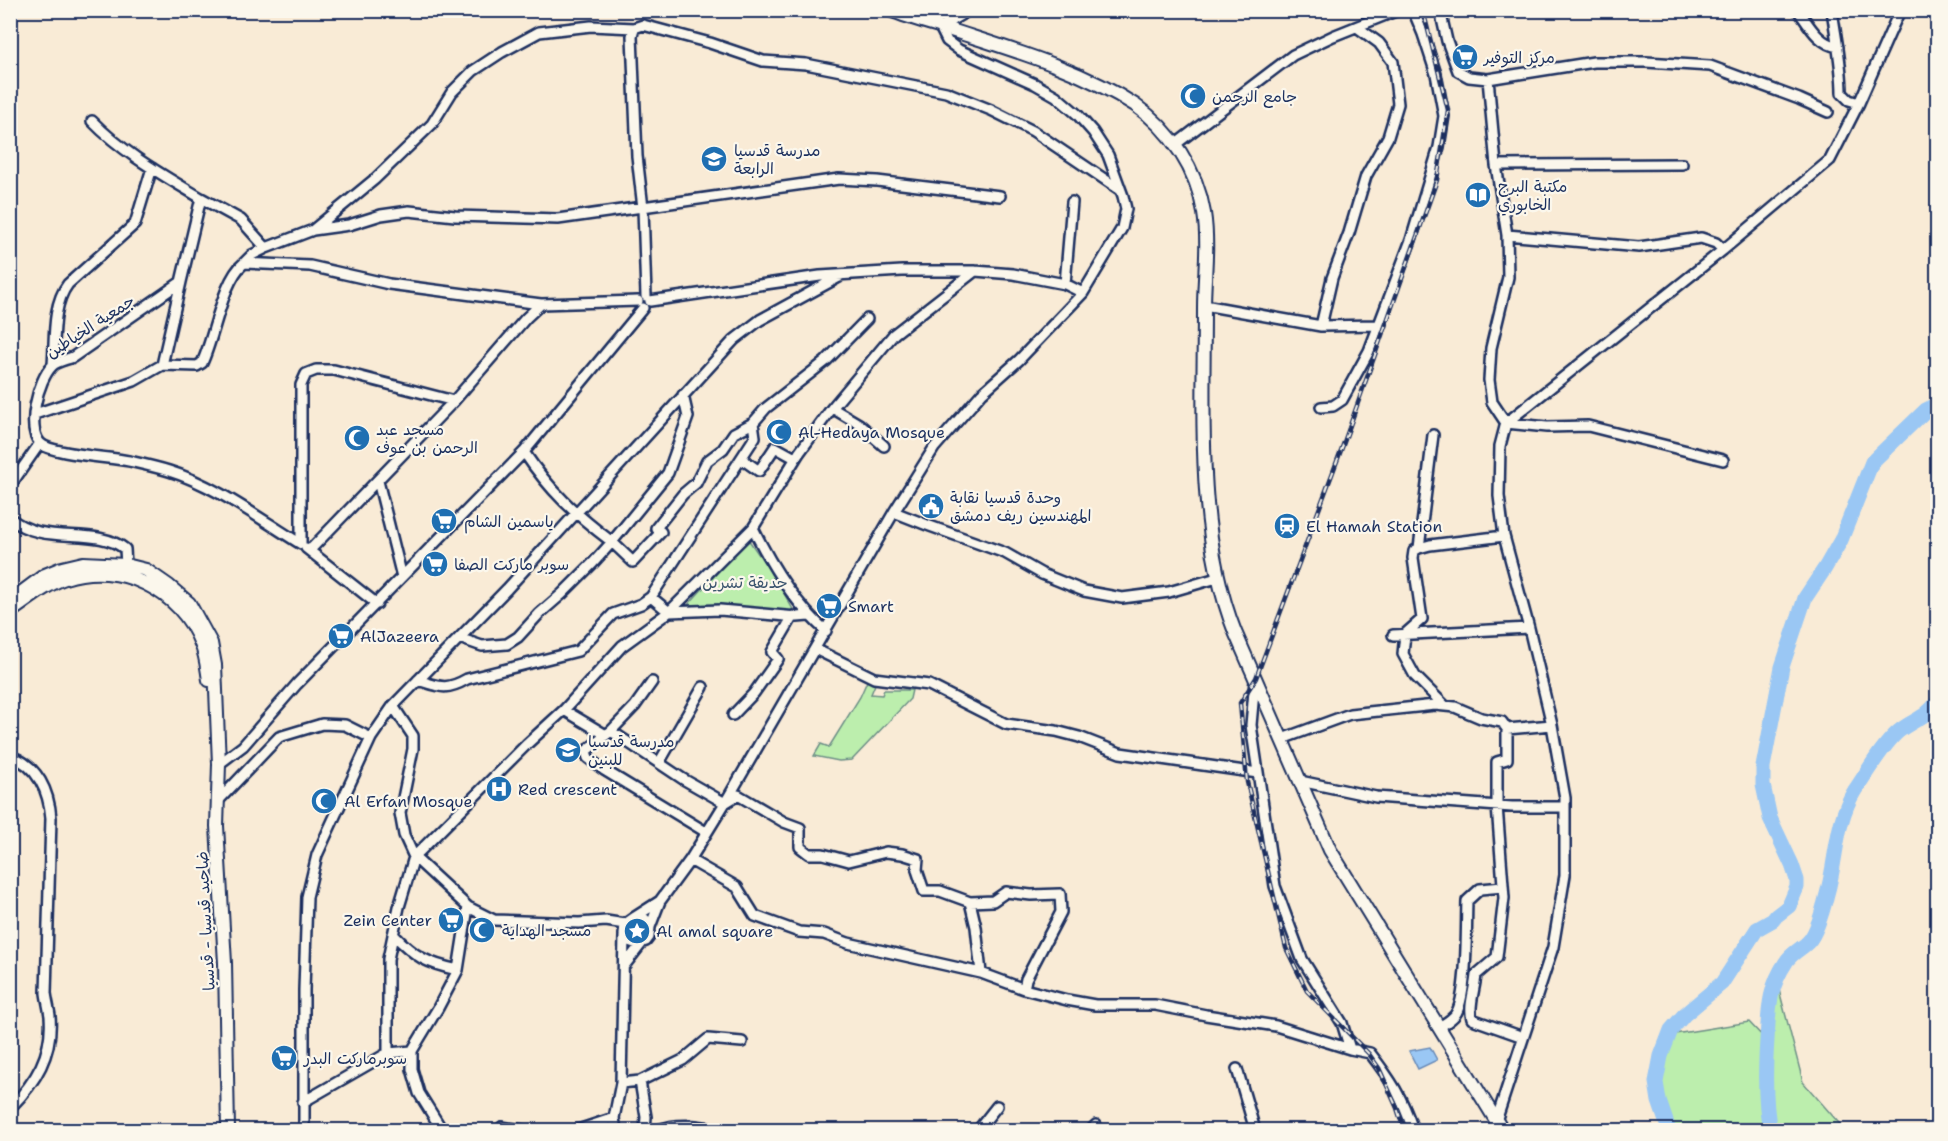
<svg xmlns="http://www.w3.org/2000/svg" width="1948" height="1141" font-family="'Shantell Sans','Playpen Sans Arabic',sans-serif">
	<rect width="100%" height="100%" fill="#f9ebd6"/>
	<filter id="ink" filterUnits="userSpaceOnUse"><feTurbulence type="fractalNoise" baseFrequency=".0167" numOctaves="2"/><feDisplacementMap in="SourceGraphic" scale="12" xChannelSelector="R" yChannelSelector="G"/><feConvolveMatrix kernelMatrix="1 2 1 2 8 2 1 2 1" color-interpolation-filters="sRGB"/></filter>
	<g filter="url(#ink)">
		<path fill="#bceead" stroke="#6c8e86" stroke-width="1.5" d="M748,539L775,578L795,613L686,607Z
			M868,679L876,682L871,694L882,695L884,690H912L910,699L852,760L839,761L814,756L821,744L829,747L860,697Z
			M1776,978L1803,1082L1845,1130H1669L1659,1101L1658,1067L1669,1035L1749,1022L1767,1041Z"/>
		<path fill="#9ac7f4" stroke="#678ab8" stroke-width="1.5" d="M1430,1047L1437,1060L1418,1069L1409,1051Z"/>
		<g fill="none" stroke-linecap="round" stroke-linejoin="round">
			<path stroke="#9ac7f4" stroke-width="15" d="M1669,1130L1659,1101L1656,1082L1661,1056L1671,1030L1684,1015L1722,983L1757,929L1773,920L1776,916L1789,906L1797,887V880L1792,865L1770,818L1763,785V767L1782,667L1805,598L1825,568L1841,540L1872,462L1926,410L1938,404
				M1770,1130C1764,1101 1765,1070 1767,1040C1769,1010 1768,989 1786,962C1792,952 1802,949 1809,941C1817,932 1824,906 1827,894C1837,859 1835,822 1855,790C1866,774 1884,743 1899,731C1914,719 1925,719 1938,701"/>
			<defs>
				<path id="minor" d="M969,10L940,27L947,41L959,50L1035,84L1056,96L1077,114L1093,132L1108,155L1123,196L1126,209L1122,228L1083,293
					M1440,10L1447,41L1458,71L1469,77L1488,79L1594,62H1646L1710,66L1799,99L1828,112
					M1798,10C1809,25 1818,44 1838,47
					M1832,10C1836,39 1842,65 1842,93L1849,100L1859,103
					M1488,79L1496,165L1507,235L1508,277L1491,348L1489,380L1492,402L1506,423L1547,427L1588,426L1723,460
					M92,121C123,153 163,175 201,198
					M1176,144L1293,55L1333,36L1398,10
					M1496,165L1682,164
					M313,230L349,225L381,215L409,211L455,216L558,219L839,179L877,181L1000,196
					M1507,235L1639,247L1701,238L1716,243L1723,250
					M244,263L252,255L266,248L313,230L375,179L432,124L452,92L473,71L502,52L539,32L591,26L634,28
					M181,282L201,198L241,220L266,248
					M1065,284L1072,202
					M646,296L643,208L637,156L632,36L634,28L643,25L710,43L763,61L806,64L946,92L991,110L1033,131L1119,189
					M1204,305L1321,326L1332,278L1349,233L1366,176L1388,137L1398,104L1393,62L1379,43L1357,27
					M1321,326L1377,325
					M53,365C55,339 52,305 68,284L135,224L152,168
					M454,401L334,370H316L306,374L301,385V544C260,519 215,485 169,471C156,467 142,464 129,461C110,457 50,454 40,443C26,428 38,380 52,366C57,361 66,360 73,357L181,282L162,365L197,366L202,363C215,336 222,281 244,263L310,266L389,284L541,304
					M1321,407L1333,406L1342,400L1369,351L1411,240L1439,147L1444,116L1436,74L1423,34L1413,10
					M832,408L859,424L884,446
					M35,414L134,381L162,365
					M1433,435L1419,548L1430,545L1504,536
					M524,452C550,491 574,513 612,542L668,473L688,417L683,395
					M742,459L759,471L775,447L795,458
					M378,481L402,577
					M10,486L40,443
					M894,512L927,525L1005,553L1042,574L1084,591L1122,598L1169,592L1217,578
					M10,518C43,547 95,525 125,549L126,565
					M753,528C771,565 795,604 826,631
					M306,548L377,604
					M1419,548L1414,551L1413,558L1422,619L1405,634L1403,654L1415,676L1445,706
					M310,550L454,401L526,318L541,304L638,301
					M651,597L755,437L753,423L766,408L826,361L867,319
					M1393,635L1529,628
					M459,638L482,646L507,644L518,637L539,614L562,594L593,563L612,542L633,562L661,532L656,528L683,494L696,483L707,461L723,449L734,433L753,423
					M815,649L874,678L929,685L1006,724L1056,731L1079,737L1120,753L1258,773
					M418,680C440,687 446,691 467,679L578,651L613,614L641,604L651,597L669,612L720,610L797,617L809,616
					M1255,680L1251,725L1275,886L1302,959L1342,1023L1350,1049L1370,1053C1391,1080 1402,1097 1413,1130
					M652,682L635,706L611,731L683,779L725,803L738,795L784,822L800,828V847L809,854H823L849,861L886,852L902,854L918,859L917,870L924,891H940L970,902L993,901L1006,892L1031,895L1060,894L1061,912L1026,979L1024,989
					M393,706L413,736V749L400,813L404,835L414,857L468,907L494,920L579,923L606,921L625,924
					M564,710L606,735
					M733,715L754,693L778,659L772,652L793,616
					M1507,729V759L1497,762V806L1504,898L1497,957L1476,975C1475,989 1468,1006 1472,1019L1523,1037
					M611,731L586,751L588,758L604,770L706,832
					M1282,739L1350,714L1435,705L1455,707L1481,718L1502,722L1507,729L1552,725
					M10,756C38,765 49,792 51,818L46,993C47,1001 49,1008 50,1016C53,1054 36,1082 10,1108
					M659,763L703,687
					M219,764L243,746L297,684L524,452L643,308
					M1300,781L1376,797L1512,807H1565
					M219,800L279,737L322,724L345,725L371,738
					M690,860L737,887L755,916L799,932L824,934L848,943L981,973L1024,989L1067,1000L1095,1005H1155L1206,1015L1276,1026L1350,1049
					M970,902L976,927L981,973
					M635,917L660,901
					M650,927L645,919L635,917L625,924L624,935L629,941L637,944L646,941L649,937L650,927L660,901L690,860L725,803L894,512L934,448L982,393L1019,360L1083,293L1065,284L1013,274L975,271H902L820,276L650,301
					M393,934C415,957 426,963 458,970
					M624,966L642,943
					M1440,1027C1445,1023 1451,1020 1455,1015C1468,998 1466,925 1467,901L1480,889L1503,887
					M388,1053V959L399,907L414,857L527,744L564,710L622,646L669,612L753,528L799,453L832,408L894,334L975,271
					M1237,1069L1255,1130
					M640,1081L646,1117L645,1130
					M621,1083L640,1081L683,1060L708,1039L742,1042
					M303,1102L388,1053L412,1051
					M1497,1118L1553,947L1565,875V798L1552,725L1529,628L1504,536L1499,496L1500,446L1506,423L1723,250L1830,160L1859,103L1900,10
					M304,1130V990L307,897L317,855L371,738L393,706L507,589L734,340L760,320L839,277
					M442,1130L419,1093L412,1069V1051L438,1008L458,970L468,907
					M500,1130L502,1127L522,1130
					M578,1130L614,1118
					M616,1130L614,1118L621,1083L624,936
					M658,1130C678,1122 701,1126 723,1130
					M978,1130L997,1106
					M1091,1130L1096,1125"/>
				<path id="major" d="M890,10C907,17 925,22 942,27C1008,49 1076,67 1135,105C1171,130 1197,170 1204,213C1209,245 1204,277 1204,308C1204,413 1196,534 1235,632L1330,850L1502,1130
					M10,601L45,575L62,568L83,563L126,565L146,570L169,586L189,603L211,643L215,665L219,764L217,826L225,963L228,1130
					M10,612C28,600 45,585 65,578C120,560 181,590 201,644C206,655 207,668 209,680"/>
			</defs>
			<use href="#minor" stroke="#1b2f5e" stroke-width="14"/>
			<use href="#major" stroke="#1b2f5e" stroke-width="16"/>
			<use href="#minor" stroke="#fbf7ec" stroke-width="9"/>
			<use href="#major" stroke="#fbf7ec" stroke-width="12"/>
			<defs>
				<path id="rail" d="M1404,1130L1397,1108L1379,1068L1369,1054L1307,991L1286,948L1247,782L1240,703L1256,678L1343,445L1437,180L1448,110L1423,10"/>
			</defs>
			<use href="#rail" stroke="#1b2f5e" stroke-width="4.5"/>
			<use href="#rail" stroke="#fbf7ec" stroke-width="2" stroke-dasharray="7" stroke-linecap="butt"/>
		</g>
	</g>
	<defs>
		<symbol id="supermarket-disc" viewBox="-11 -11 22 22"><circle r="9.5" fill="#1f6fb2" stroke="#fbf7ec"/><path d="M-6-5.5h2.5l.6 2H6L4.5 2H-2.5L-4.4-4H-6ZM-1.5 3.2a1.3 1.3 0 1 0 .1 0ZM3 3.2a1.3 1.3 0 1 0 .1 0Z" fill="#fff"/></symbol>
		<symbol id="mosque-disc" viewBox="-11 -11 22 22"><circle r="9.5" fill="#1f6fb2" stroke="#fbf7ec"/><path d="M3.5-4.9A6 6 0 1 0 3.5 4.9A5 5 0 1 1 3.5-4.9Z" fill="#fff"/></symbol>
		<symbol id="school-disc" viewBox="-11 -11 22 22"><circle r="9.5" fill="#1f6fb2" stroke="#fbf7ec"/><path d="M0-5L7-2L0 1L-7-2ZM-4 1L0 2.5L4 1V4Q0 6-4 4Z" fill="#fff"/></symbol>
		<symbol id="library-disc" viewBox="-11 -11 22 22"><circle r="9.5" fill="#1f6fb2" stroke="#fbf7ec"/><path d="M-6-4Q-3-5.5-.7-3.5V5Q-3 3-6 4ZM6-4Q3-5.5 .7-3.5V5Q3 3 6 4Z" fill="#fff"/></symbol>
		<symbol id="civic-disc" viewBox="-11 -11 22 22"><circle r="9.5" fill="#1f6fb2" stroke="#fbf7ec"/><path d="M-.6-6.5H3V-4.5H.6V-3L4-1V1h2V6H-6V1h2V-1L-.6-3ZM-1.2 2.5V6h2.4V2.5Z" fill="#fff"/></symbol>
		<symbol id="station-disc" viewBox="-11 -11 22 22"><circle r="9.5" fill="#1f6fb2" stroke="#fbf7ec"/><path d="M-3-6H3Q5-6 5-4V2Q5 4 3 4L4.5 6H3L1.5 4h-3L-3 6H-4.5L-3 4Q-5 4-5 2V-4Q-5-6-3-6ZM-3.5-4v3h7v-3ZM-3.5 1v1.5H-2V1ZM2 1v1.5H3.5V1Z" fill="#fff"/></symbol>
		<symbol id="hospital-disc" viewBox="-11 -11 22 22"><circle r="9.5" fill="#1f6fb2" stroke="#fbf7ec"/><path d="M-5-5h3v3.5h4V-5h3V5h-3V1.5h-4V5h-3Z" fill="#fff"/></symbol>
		<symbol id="sight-disc" viewBox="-11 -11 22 22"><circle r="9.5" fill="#1f6fb2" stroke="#fbf7ec"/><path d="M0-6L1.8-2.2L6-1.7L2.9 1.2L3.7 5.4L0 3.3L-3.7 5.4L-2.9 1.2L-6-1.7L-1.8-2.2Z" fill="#fff"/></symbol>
	</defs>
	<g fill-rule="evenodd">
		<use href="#supermarket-disc" x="1450" y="42" width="30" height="30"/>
		<use href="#mosque-disc" x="1178" y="81" width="30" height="30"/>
		<use href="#school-disc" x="699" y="144" width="30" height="30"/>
		<use href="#library-disc" x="1463" y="180" width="30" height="30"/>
		<use href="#mosque-disc" x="764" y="417" width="30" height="30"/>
		<use href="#mosque-disc" x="342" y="423" width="30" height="30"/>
		<use href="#civic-disc" x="916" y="491" width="30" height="30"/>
		<use href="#supermarket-disc" x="429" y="506" width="30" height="30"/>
		<use href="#station-disc" x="1272" y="511" width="30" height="30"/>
		<use href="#supermarket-disc" x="420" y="549" width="30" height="30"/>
		<use href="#supermarket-disc" x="814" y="591" width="30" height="30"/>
		<use href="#supermarket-disc" x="326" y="621" width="30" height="30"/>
		<use href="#school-disc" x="553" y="735" width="30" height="30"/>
		<use href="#hospital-disc" x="484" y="774" width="30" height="30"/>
		<use href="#mosque-disc" x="309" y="786" width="30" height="30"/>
		<use href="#supermarket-disc" x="436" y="905" width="30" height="30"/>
		<use href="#mosque-disc" x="467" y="915" width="30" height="30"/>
		<use href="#sight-disc" x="622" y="916" width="30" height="30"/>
		<use href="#supermarket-disc" x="269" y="1043" width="30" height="30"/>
	</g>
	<g text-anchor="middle" stroke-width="4.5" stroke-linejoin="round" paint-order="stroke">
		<g font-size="16" fill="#1b2f5e" stroke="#fbf7ec" text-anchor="start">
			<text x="1484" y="63">مركز التوفير</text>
			<text x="1212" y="102">جامع الرحمن</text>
			<text x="734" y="156">مدرسة قدسيا<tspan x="734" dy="18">الرابعة</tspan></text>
			<text x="1498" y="192">مكتبة البرج<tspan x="1498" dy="18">الخابوري</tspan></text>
			<text x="376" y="435">مسجد عبد<tspan x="376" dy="18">الرحمن بن عوف</tspan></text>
			<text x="798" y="438">Al-Hedaya Mosque</text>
			<text x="950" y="503">وحدة قدسيا نقابة<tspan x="950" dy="18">المهندسين ريف دمشق</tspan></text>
			<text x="464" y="527">ياسمين الشام</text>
			<text x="1306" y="532">El Hamah Station</text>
			<text x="454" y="570">سوبر ماركت الصفا</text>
			<text x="848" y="612">Smart</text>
			<text x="360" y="642">AlJazeera</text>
			<text x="588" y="747">مدرسة قدسيا<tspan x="588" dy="18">للبنين</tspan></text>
			<text x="518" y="795">Red crescent</text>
			<text x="344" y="807">Al Erfan Mosque</text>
			<text x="432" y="926" text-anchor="end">Zein Center</text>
			<text x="502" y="936">مسجد الهداية</text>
			<text x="656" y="937">Al amal square</text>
			<text x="304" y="1064">سوبرماركت البدر</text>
		</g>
		<g font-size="16" fill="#1b2f5e" stroke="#fbf7ec">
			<text transform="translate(90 326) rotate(-33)" y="6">جمعية الخياطين</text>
			<text transform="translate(205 921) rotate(-93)" y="6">ضاحيد قدسيا - قدسيا</text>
		</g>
		<g font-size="16" fill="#3b556e" stroke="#fbf7ec">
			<text x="745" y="588">حديقة تشرين</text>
		</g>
	</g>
	<rect width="1948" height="1141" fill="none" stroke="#fbf7ec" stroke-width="36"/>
	<rect x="18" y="18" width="1912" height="1105" fill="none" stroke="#1b2f5e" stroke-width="2" filter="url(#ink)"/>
</svg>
